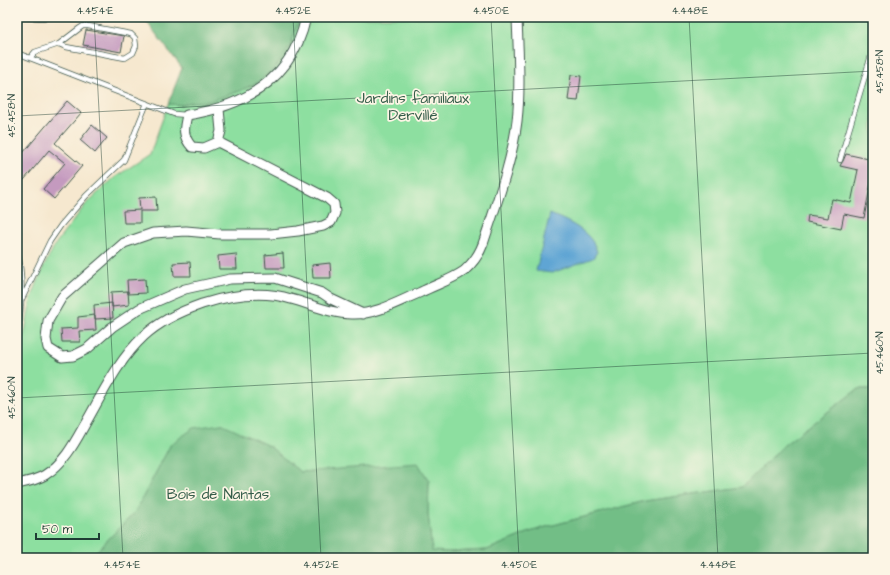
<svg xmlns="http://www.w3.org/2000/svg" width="890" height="575" font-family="'Architects Daughter',sans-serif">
	<rect width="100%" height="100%" fill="#fcf5e5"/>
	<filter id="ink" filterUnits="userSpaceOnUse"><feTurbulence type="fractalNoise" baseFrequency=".025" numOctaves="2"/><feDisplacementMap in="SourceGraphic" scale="8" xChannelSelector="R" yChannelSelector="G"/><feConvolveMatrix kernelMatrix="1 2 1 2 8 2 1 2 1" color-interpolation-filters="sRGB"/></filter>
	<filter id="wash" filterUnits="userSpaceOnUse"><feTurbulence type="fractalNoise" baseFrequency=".012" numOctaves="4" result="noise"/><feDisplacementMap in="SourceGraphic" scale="16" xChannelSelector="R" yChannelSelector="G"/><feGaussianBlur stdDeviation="0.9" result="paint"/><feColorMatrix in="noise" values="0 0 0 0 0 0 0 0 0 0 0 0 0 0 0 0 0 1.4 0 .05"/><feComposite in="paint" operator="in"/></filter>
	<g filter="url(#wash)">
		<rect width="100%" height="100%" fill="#f6e8cf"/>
		<path fill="#8ddfa0" stroke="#568e6a" d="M300,17H873V389H858L784,445L742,487L645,501L546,527L530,532L487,550L451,552H432L428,514L429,481L418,464L300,472L269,446L171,444L135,512L90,558H17V482L18,481L17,357L25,331L31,299L43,268L56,243L86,204L114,178L150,154L168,104L181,105L191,102H207L240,91L260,81L277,66L290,47Z"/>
		<path fill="#72be86" stroke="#487e5d" d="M143,17H300L290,47L277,66L260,81L240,91L207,102H191L181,105L168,104L182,68Z
			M858,389H873V558H90L135,512L171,444L194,428L221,424L269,446L300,472L418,463L429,481L428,514L432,551L451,552L487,550L530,532L546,527L645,501L742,487L784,445Z"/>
		<path fill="#5ea5d4" stroke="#3e7184" d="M550,214C567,221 592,231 597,252L593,258L552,273L536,271Z"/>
		<g id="blocks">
			<path fill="#c49abf" d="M86,30L124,36L121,52L83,45Z
				M571,75L581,76L578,101L568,100Z
				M67,101L81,113L55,143L82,166L54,199L43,189L65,163L49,150L24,180L17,175V160Z
				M92,125L107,138L95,153L80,140Z
				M846,154L873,160V172L864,218L844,214L841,229L807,222L808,215L828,218L832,199L851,203L858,170L840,166L841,164L843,161Z
				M156,197L157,211H140V223H124L123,211L140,210L139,198Z
				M283,253L284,268H266L265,255Z
				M236,254L237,269H219L218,256Z
				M190,262L191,276H174L173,263Z
				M330,263L331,278H313L312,265Z
				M145,279L146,293L128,294L127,280Z
				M128,291L129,305L112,307L111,292Z
				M112,303L113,318L95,319L94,305Z
				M95,315L96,330L79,331L80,342H62L61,329L78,328V317Z"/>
		</g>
	</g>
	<g filter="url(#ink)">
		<use href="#blocks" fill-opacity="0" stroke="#3f574b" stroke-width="1"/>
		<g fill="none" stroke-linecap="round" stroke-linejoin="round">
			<defs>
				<path id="service" d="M28,17L42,18L49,17
					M17,53L174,114L187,115
					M30,58L35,52L59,44L66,47L125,58L133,53L136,46L135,38L131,34L88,26H83L80,28L59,44
					M840,160L873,49
					M17,249C24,280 22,305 17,336
					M22,299L50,241L61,225L86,196L124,160L147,103"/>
				<path id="minor" d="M219,109L221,131L218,142L204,148L192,147C182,136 184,128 187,115C245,106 293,79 306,17
					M218,142L327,198L334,204L335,213L331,222L323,226L298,231L271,234H220L186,231L153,233L124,243L62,297L48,321L46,339L48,348L62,357L73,356L87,349L112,327L139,309L185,289L230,279L275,278L322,293L331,299L363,314
					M17,484C27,482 37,480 45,475C64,463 74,444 84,426C102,395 118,360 144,336C160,321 182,311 202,304C231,295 262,290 291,299C311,304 331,314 352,314C376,315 399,301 421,292C435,285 451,280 464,271C473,263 479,255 483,244C496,204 512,163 517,121C521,87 518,51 517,17"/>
			</defs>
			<use href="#service" stroke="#3f574b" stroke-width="6"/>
			<use href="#minor" stroke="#3f574b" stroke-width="11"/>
			<use href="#service" stroke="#fff" stroke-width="4.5"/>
			<use href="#minor" stroke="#fff" stroke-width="9"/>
		</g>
	</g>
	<path fill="none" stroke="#1f3d34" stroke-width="1" stroke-opacity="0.45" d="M94,17L123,558M293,17L321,558M491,17L519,558M689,17L718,558M17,116L873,71M17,398L873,353"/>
	<g text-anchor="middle" stroke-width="3.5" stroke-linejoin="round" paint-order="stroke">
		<g font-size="15" fill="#355d4a" stroke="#fcf5e5">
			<text x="413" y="103">Jardins familiaux<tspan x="413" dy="17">Dervillé</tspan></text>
			<text x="218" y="499">Bois de Nantas</text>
		</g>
	</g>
	<rect width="890" height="575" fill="none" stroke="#fcf5e5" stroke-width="44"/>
	<path d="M36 533v6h63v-6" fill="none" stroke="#1f3d34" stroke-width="2"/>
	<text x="42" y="533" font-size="12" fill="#1f3d34" stroke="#fcf5e5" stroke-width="3" paint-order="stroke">50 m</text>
	<rect x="22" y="22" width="846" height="531" fill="none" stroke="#1f3d34" stroke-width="1.5"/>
	<g font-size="10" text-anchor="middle" fill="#1f3d34">
		<text x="95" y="14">4.454°E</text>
		<text x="293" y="14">4.452°E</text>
		<text x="491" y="14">4.450°E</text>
		<text x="690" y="14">4.448°E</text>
		<text transform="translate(879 72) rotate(-90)" y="4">45.458°N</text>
		<text transform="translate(11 116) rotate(-90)" y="4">45.458°N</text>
		<text transform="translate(879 353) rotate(-90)" y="4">45.460°N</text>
		<text transform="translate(11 398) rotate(-90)" y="4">45.460°N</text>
		<text x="122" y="568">4.454°E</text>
		<text x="321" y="568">4.452°E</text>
		<text x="519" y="568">4.450°E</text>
		<text x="718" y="568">4.448°E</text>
	</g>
</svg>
